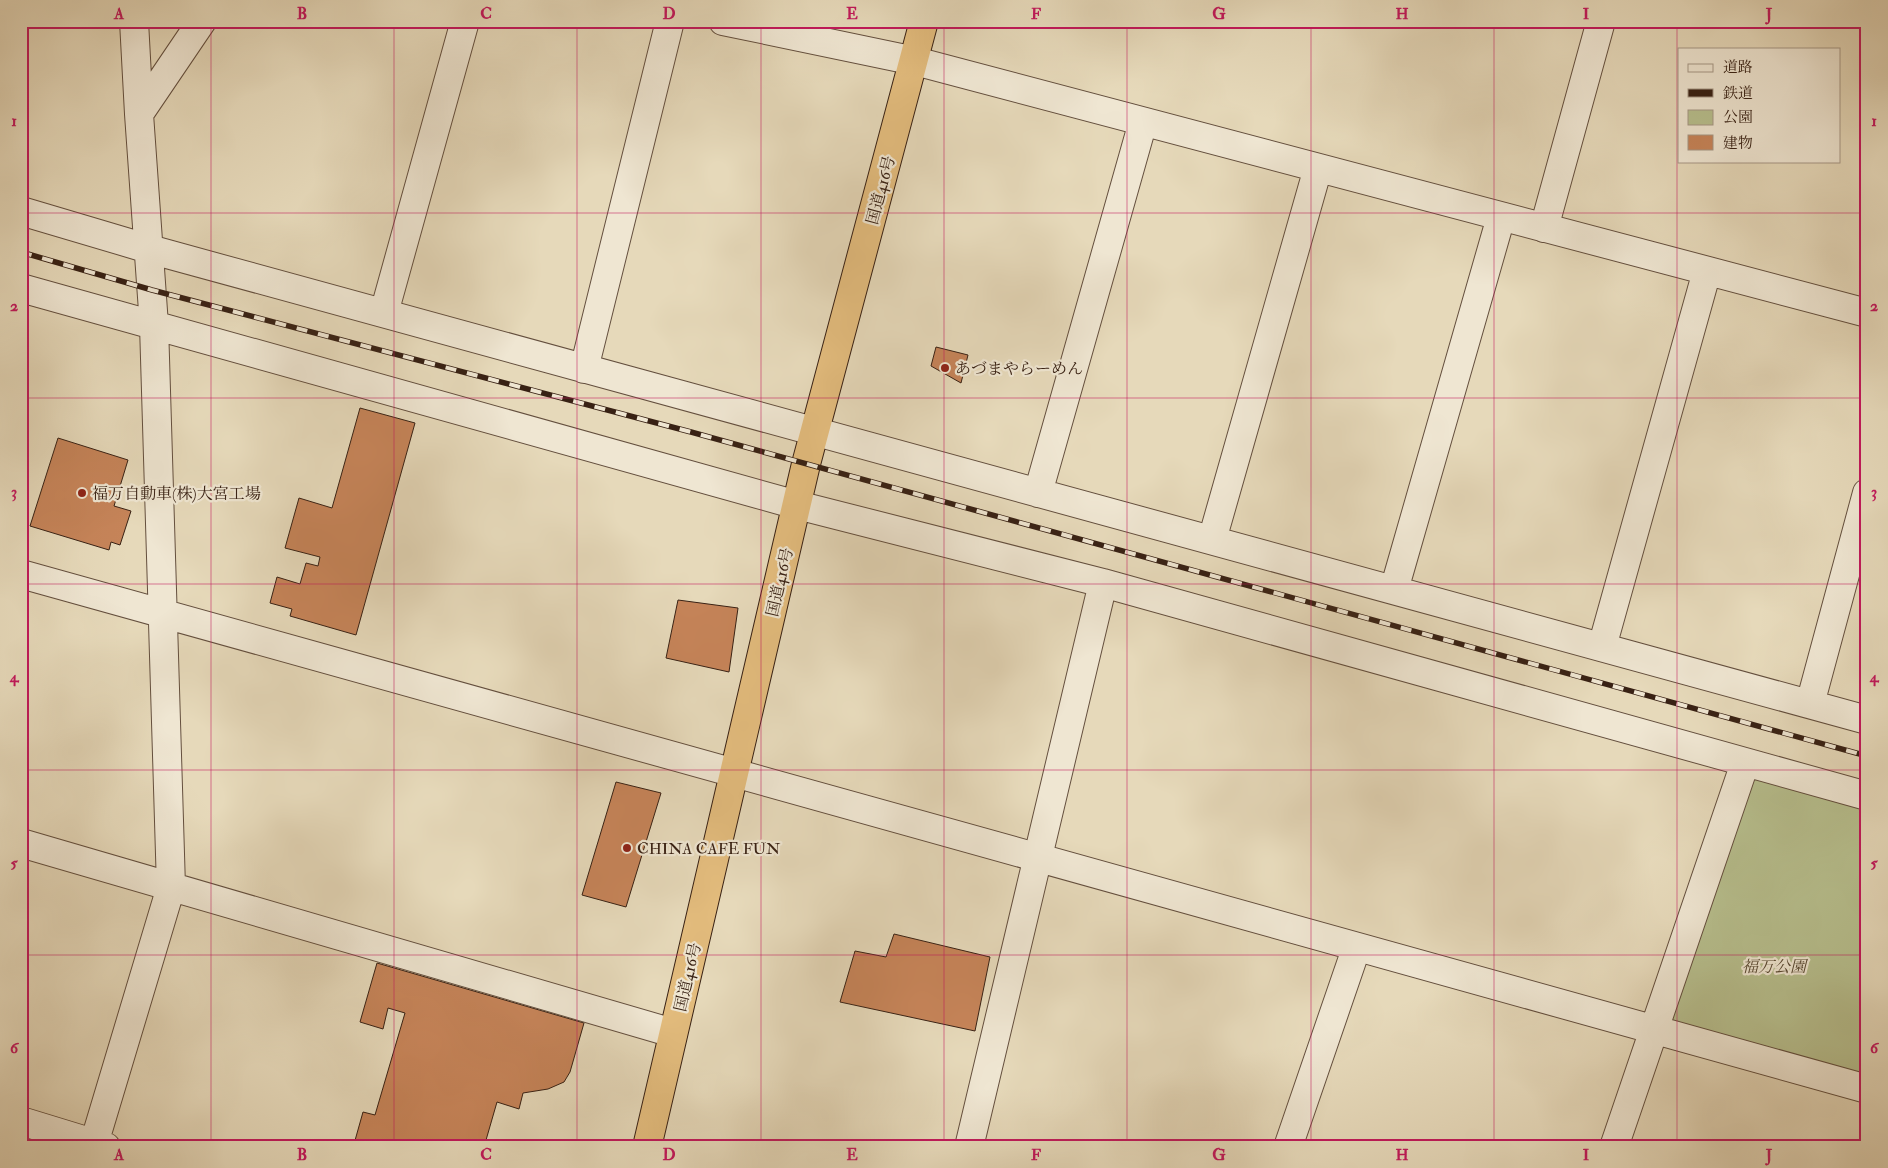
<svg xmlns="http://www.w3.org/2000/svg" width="1888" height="1168" font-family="'IM FELL Double Pica','Noto Serif JP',serif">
	<rect width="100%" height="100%" fill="#e6d9ba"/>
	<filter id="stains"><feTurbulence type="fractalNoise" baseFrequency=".004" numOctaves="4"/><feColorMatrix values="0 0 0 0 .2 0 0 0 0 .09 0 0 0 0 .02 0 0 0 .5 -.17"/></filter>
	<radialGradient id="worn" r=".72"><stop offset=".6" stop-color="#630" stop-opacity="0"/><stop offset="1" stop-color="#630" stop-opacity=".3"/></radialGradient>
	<path fill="#b7bf8e" stroke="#787051" d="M1745,763L1867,796V1089L1654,1030Z"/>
	<path fill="#c68459" stroke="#382114" d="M936,347L968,355L961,383L931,366Z
		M360,408L415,423L356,635L290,616L292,609L270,603L277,577L300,584L306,563L318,566L320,557L285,548L299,498L332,508Z
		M58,438L128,460L114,506L131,511L120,545L111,542L109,550L30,526Z
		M678,600L738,608L729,672L666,658Z
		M616,782L661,793L626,907L582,895Z
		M894,934L990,957L975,1031L840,1002L855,951L886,957Z
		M377,963L584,1023L570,1072L564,1082L548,1089L523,1093L519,1109L497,1102L484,1147H345L347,1142L354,1144L363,1112L375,1115L405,1013L388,1008L383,1029L360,1022Z"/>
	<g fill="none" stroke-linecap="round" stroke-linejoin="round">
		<defs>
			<path id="street" d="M723,21L915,61L1867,313
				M139,114L202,21
				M21,211L149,249L1867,720
				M1544,228L1601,21
				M21,288L797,505L1103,583L1867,796
				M384,313L465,21
				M584,369L670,21
				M1038,493L1143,122
				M1212,540L1318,168
				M21,574L1867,1089
				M1394,590L1501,217
				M1602,647L1707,271
				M1810,704L1867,493
				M21,843L673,1033
				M21,1121L106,1147
				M93,1147L171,887L154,325L139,114L134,21
				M969,1147L1103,583
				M1288,1147L1356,949
				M1614,1147L1745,763"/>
			<path id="highway" d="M647,1147L806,464L924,21"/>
		</defs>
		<use href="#street" stroke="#644f3e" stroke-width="30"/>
		<use href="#highway" stroke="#382114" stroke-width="30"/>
		<use href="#street" stroke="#efe6d2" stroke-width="28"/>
		<use href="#highway" stroke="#e3bc7d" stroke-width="28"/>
		<defs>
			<path id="rail" d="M21,252L152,290L691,432L1867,756"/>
		</defs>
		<use href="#rail" stroke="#382114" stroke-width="5.5"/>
		<use href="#rail" stroke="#efe6d2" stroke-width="4" stroke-dasharray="11" stroke-linecap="butt"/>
	</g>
	<path fill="none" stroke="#c2185b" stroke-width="1" stroke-opacity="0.55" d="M211,21V1147M394,21V1147M577,21V1147M761,21V1147M944,21V1147M1127,21V1147M1311,21V1147M1494,21V1147M1677,21V1147M21,213H1867M21,398H1867M21,584H1867M21,770H1867M21,955H1867"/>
	<g fill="#8f2418" stroke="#efe6d2" stroke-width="2">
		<circle cx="945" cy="368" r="5"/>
		<circle cx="82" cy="493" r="5"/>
		<circle cx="627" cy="848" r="5"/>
	</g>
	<g text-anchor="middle" stroke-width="4.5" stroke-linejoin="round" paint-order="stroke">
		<g font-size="16" fill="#382114" stroke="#efe6d2">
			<text transform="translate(880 190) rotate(-75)" y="6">国道416号</text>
			<text transform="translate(779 582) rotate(-77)" y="6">国道416号</text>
			<text transform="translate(687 977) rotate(-77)" y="6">国道416号</text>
		</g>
		<g font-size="16" fill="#382114" stroke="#efe6d2" text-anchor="start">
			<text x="955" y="374">あづまやらーめん</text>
			<text x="92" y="499">福万自動車(株)大宮工場</text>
			<text x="637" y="854">CHINA CAFE FUN</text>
		</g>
		<g font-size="16" font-style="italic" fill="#584832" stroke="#efe6d2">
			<text x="1774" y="972">福万公園</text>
		</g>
	</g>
	<rect width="1888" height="1168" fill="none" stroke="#e6d9ba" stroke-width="55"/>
	<rect x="1678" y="48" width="162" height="115" fill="#efe6d2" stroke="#a69786"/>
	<rect x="1688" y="64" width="25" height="8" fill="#efe6d2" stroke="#a69786"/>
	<text x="1723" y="72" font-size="15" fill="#382114">道路</text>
	<rect x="1688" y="89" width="25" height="8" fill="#382114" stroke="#a69786"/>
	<text x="1723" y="98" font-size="15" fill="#382114">鉄道</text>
	<rect x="1688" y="110" width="25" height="15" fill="#b7bf8e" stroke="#a69786"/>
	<text x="1723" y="122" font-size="15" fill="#382114">公園</text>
	<rect x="1688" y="135" width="25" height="15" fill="#c68459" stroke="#a69786"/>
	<text x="1723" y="148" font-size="15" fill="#382114">建物</text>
	<rect x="28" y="28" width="1832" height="1112" fill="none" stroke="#c2185b" stroke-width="2"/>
	<g font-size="16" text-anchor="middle" font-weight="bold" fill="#c2185b">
		<text x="119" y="19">A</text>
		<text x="302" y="19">B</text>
		<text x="486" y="19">C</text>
		<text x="669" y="19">D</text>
		<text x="852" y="19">E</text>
		<text x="1036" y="19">F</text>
		<text x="1219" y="19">G</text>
		<text x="1402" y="19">H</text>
		<text x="1586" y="19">I</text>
		<text x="1769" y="19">J</text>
		<text x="14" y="126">1</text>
		<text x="1874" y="126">1</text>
		<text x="14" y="311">2</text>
		<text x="1874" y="311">2</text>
		<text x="14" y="497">3</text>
		<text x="1874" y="497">3</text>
		<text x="14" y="682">4</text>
		<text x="1874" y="682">4</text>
		<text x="14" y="868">5</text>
		<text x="1874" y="868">5</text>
		<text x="14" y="1053">6</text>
		<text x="1874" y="1053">6</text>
		<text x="119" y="1160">A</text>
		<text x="302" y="1160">B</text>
		<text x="486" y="1160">C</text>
		<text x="669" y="1160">D</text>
		<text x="852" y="1160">E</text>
		<text x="1036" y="1160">F</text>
		<text x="1219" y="1160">G</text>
		<text x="1402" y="1160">H</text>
		<text x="1586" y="1160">I</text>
		<text x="1769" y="1160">J</text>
	</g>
	<rect width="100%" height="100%" filter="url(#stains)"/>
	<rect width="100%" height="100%" fill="url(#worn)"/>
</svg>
